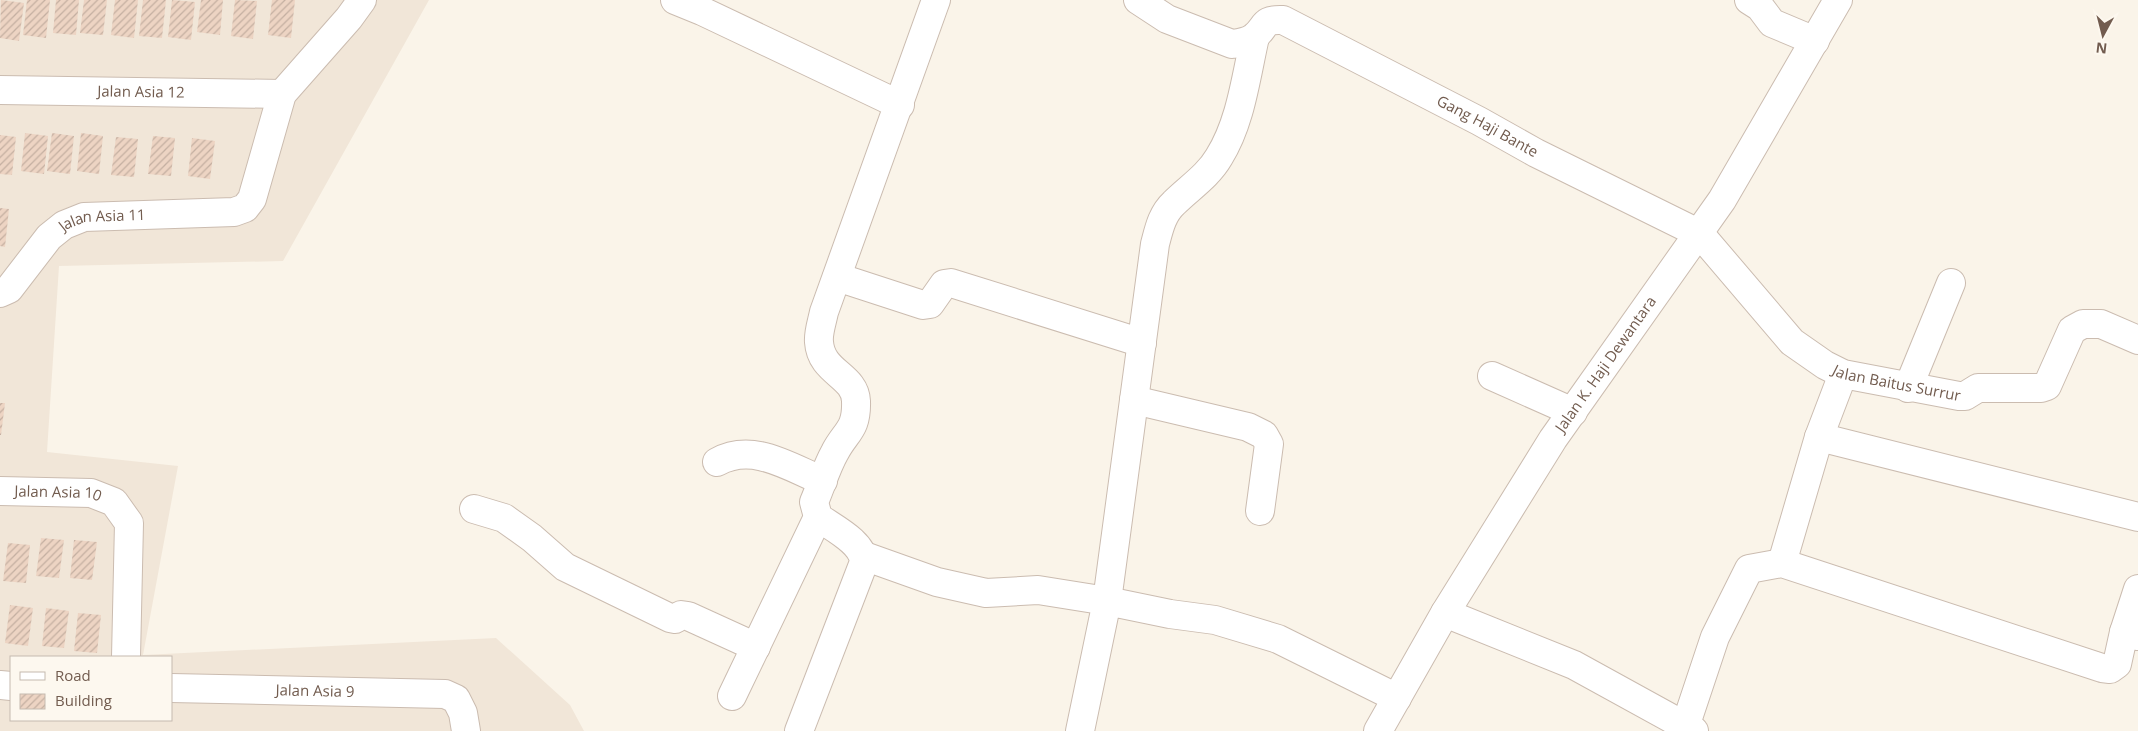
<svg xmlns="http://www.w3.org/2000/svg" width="2138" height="731" font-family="'Open Sans',sans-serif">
	<defs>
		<pattern id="building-hatch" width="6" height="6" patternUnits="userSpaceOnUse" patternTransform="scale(1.25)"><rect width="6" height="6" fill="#edd4c3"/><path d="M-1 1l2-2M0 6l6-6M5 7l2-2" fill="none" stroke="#c4afa1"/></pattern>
	</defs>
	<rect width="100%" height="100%" fill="#faf4e9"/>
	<path fill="#f1e6d8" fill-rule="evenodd" d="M0,0H429L283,261L59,266L47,452L178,466L143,655L496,638L570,705L584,731H0ZM11,657H171V720H11Z"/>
	<path fill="url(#building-hatch)" d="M1,0L24,3L19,41L0,38Z
		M27,0H50L46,38L23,35Z
		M56,0H79L76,35L53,33Z
		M84,0H107L103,35L80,33Z
		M115,0H138L134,38L111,35Z
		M143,0H166L162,38L139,36Z
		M172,0L195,2L191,40L168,37Z
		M201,0H223L220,35L197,32Z
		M235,0L257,1L253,39L231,36Z
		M272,0H295L291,38L268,35Z
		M25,133L48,136L44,174L21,171Z
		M52,133L74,136L70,174L47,171Z
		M81,133L103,136L99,174L77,171Z
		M0,135L16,137L12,175L0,174Z
		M153,136L175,138L171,176L148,174Z
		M116,137L138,139L134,177L111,175Z
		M192,138L215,141L210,179L188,176Z
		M0,208L9,209L5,247L0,246Z
		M0,403H5L1,435H0Z
		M41,538L64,540L59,578L36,576Z
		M74,540L97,542L92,580L70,578Z
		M8,543L30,545L26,583L3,581Z
		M10,605L33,608L28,646L5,643Z
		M46,608L69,611L64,648L42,646Z
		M78,613L101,615L97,653L74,651Z"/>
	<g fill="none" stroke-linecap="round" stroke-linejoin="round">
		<defs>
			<g id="minor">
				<path d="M675,0L702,11L900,105"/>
				<path id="s1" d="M1138,0L1167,19L1232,44C1239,43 1248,42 1254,37C1267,27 1261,19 1283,20L1479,121L1536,153L1700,234L1792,342L1825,365L1843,374L1959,396H1965L1978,388H2041L2047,386L2072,330L2083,324H2101L2138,340"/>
				<path d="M1749,0L1760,7L1772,23L1815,41"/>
				<path id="s2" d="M0,90L282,94"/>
				<path d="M837,277L923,305L930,304L944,284L951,283L1142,343"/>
				<path id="s3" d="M0,293L9,289L49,237L64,225L84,217L234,212L245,208L252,199L282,94L349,18L362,0"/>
				<path d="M1492,376L1573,412"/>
				<path d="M1908,388L1951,283"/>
				<path d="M1134,400L1248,427L1264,435L1269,444L1260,511"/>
				<path d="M1819,437L2138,517"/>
				<path d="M717,462C753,442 789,467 823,481"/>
				<path id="s4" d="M0,491L91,493L114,502L129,523L126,657"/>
				<path d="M474,509L504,518L532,538L565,567L670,618L675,619L681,615L688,616L756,647"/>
				<path d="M864,556L937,582L986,593L1038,590L1107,601L1155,244C1159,229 1162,214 1174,203C1189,188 1208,176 1219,157C1241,122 1246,76 1255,37"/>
				<path d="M1782,563L1819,437L1843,374"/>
				<path d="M1445,613L1574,665L1694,731"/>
				<path d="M2124,632L2138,589"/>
				<path d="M0,685L11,686"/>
				<path id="s5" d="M171,688L445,694L456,699L463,713L466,731"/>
				<path d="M732,696L818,517"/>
				<path d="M1685,727L1715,637L1749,569L1782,563L2102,668L2110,669L2117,664L2124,632L2138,636"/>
				<path d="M799,731L864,562C863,542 833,528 818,517L814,502C821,486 826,468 835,452C846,431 857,430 856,401C855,375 821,373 819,342C818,333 822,322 824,312L936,0"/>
				<path d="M1080,731L1107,601L1170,614L1215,620L1278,639L1397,698"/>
				<path id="s6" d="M1378,731L1445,613L1553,439L1722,200L1838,0"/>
			</g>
		</defs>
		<use href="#minor" stroke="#cbbcb0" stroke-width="30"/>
		<use href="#minor" stroke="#fff" stroke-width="28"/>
	</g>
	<g text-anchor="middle" stroke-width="4" stroke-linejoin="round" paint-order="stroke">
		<g font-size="15" fill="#725c4f" stroke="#fdf8ef">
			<text dy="5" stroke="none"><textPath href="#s2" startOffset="141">Jalan Asia 12</textPath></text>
			<text dy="5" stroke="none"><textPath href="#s1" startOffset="394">Gang Haji Bante</textPath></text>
			<text dy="5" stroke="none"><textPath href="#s3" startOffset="134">Jalan Asia 11</textPath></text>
			<text dy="5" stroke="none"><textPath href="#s6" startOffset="432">Jalan K. Haji Dewantara</textPath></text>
			<text dy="5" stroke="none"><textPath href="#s1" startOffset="889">Jalan Baitus Surrur</textPath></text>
			<text dy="5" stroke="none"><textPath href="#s4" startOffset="58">Jalan Asia 10</textPath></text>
			<text dy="5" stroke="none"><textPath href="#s5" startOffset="144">Jalan Asia 9</textPath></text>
		</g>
	</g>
	<rect x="10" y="656" width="162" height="65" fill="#fdf8ef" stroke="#c5baaf"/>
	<rect x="20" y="672" width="25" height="8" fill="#ffffff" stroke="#c5baaf"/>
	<text x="55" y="681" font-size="15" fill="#725c4f">Road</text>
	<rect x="20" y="694" width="25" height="15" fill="url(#building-hatch)" stroke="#c5baaf"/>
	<text x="55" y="706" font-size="15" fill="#725c4f">Building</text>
	<g transform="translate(2103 35) rotate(187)" stroke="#fdf8ef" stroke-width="4" paint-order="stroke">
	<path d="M0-4L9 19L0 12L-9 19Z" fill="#725c4f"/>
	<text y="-8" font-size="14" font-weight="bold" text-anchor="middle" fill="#725c4f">N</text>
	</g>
</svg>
